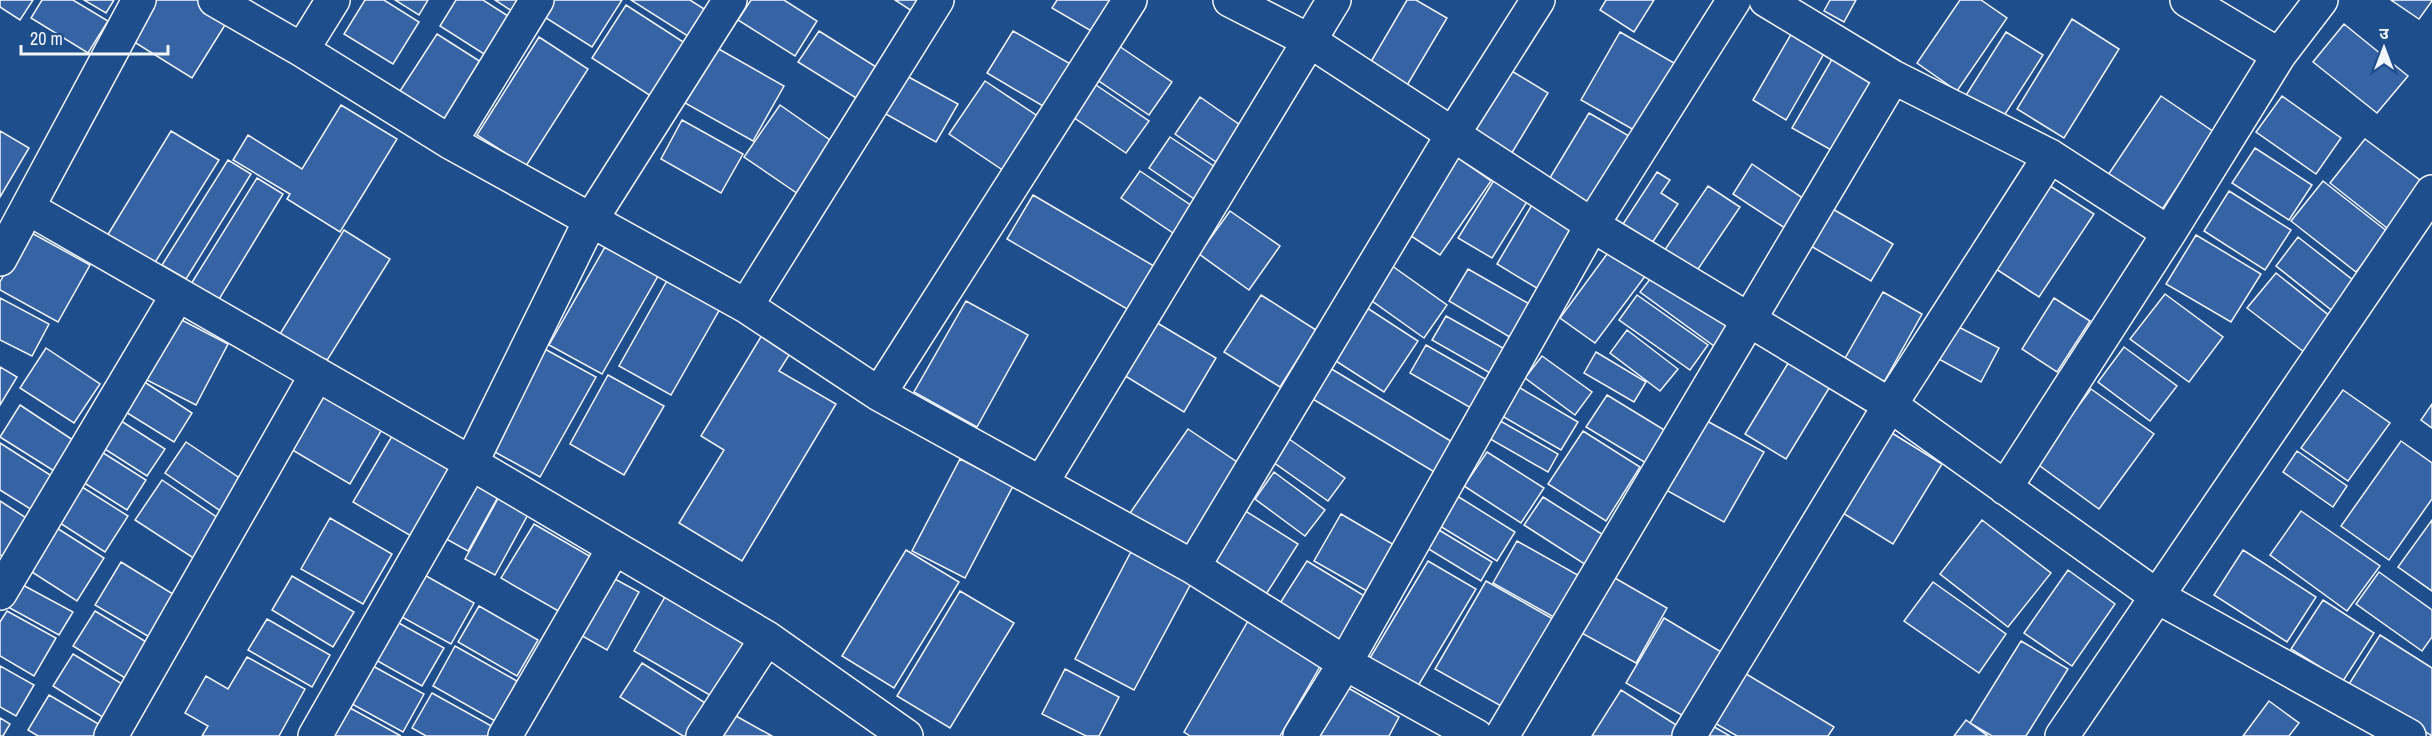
<svg xmlns="http://www.w3.org/2000/svg" width="2432" height="736" font-family="'Archivo Narrow','Noto Sans Devanagari',sans-serif">
	<rect width="100%" height="100%" fill="#1f4e8c"/>
	<path fill="#3563a3" stroke="#f2f6ff" stroke-width="1.5" d="M0,0H33L20,20L0,7Z
		M42,0H73L108,21L88,53L31,18Z
		M84,0H114L106,13Z
		M156,0H202L230,17L192,78L131,40Z
		M365,0H384L419,22L393,64L344,34Z
		M395,0H428L419,15Z
		M456,0H483L519,23L495,61L440,26Z
		M495,0H527L518,15Z
		M542,0H622L592,47L535,11Z
		M631,0H690L712,14L694,40Z
		M751,0H784L817,21L795,56L738,20Z
		M895,0H932L921,17Z
		M1057,0H1112L1093,32L1052,8Z
		M1407,0H1416L1447,18L1406,87L1369,65Z
		M1606,0H1654L1634,32L1600,10Z
		M1830,0H1856L1844,22L1824,11Z
		M1960,0H1981L2007,18L1957,91L1917,63Z
		M2391,0H2432V1L2419,19Z
		M626,5L691,47L657,100L592,58Z
		M2072,19L2119,49L2064,138L2017,109Z
		M1797,24L1830,43L1786,120L1753,100Z
		M2344,24L2408,76L2377,113L2313,62Z
		M819,31L881,70L861,101L798,62Z
		M1013,31L1074,66L1048,109L987,73Z
		M1620,32L1681,67L1641,134L1581,100Z
		M2006,32L2043,55L2000,122L1963,100Z
		M437,34L492,69L456,126L400,91Z
		M539,37L588,69L526,166L477,135Z
		M1116,44L1172,82L1149,115L1093,77Z
		M717,48L784,86L753,141L685,103Z
		M1838,49L1879,73L1833,151L1792,128Z
		M1510,70L1548,93L1510,156L1472,134Z
		M905,75L958,104L936,142L884,113Z
		M985,81L1048,123L1013,177L949,134Z
		M1093,83L1149,121L1126,153L1070,115Z
		M2161,96L2214,132L2159,214L2106,178Z
		M2282,96L2341,138L2316,174L2256,132Z
		M1200,97L1250,132L1225,168L1175,134Z
		M341,105L397,139L340,232L287,199L290,194L233,160L248,135L302,169Z
		M780,105L840,147L804,198L744,157Z
		M1589,113L1629,136L1589,204L1548,181Z
		M682,120L743,154L721,193L661,159Z
		M0,131L29,148L0,197Z
		M171,131L219,160L154,264L107,236Z
		M1170,137L1224,173L1203,205L1149,168Z
		M2365,139L2428,186L2392,232L2330,183Z
		M2255,148L2312,185L2289,220L2232,183Z
		M1455,156L1491,181L1440,255L1405,232Z
		M228,160L251,174L186,279L162,265Z
		M1752,164L1810,203L1791,232L1733,194Z
		M1501,169L1535,189L1492,258L1458,238Z
		M1140,171L1198,210L1179,237L1121,198Z
		M1657,172L1670,180L1661,193L1678,204L1652,243L1623,224Z
		M257,178L283,194L218,301L191,284Z
		M2323,181L2388,232L2356,272L2291,221Z
		M2047,184L2094,214L2039,297L1993,267Z
		M1708,186L1740,207L1694,275L1662,254Z
		M2229,191L2291,230L2265,270L2204,231Z
		M1033,195L1159,269L1134,313L1007,239Z
		M1536,198L1579,224L1540,290L1497,264Z
		M1831,208L1893,244L1871,281L1809,245Z
		M1230,211L1280,246L1249,290L1199,254Z
		M344,230L390,259L326,362L280,334Z
		M28,231L90,265L58,322L0,290V282Z
		M2196,235L2261,274L2231,322L2166,284Z
		M2298,237L2358,284L2335,313L2276,266Z
		M605,247L658,276L602,374L549,345Z
		M1610,250L1646,275L1595,343L1560,318Z
		M1388,263L1447,305L1424,338L1365,296Z
		M1468,269L1533,306L1513,339L1449,301Z
		M1658,269L1731,322L1714,346L1640,292Z
		M673,270L725,300L671,395L619,366Z
		M2276,273L2331,317L2304,352L2247,308Z
		M1883,292L1922,314L1884,382L1844,360Z
		M2165,294L2223,337L2189,382L2130,339Z
		M1261,295L1316,330L1280,387L1224,352Z
		M1637,295L1708,345L1690,370L1619,320Z
		M0,298L49,324L32,356L0,340Z
		M2054,298L2090,321L2057,372L2022,349Z
		M966,301L1028,335L977,427L914,392Z
		M1358,302L1418,341L1384,392L1325,354Z
		M174,316L228,344L196,405L141,377Z
		M1446,316L1503,348L1490,373L1432,340Z
		M1154,321L1216,358L1184,412L1122,374Z
		M1953,324L1999,348L1981,382L1935,357Z
		M1627,330L1678,369L1660,391L1610,353Z
		M762,335L791,352L779,371L836,404L742,561L679,523L724,450L701,436Z
		M1426,345L1487,380L1471,408L1410,373Z
		M2124,347L2177,386L2150,421L2098,382Z
		M46,348L100,384L74,423L20,388Z
		M543,348L596,377L540,477L486,447Z
		M1596,352L1646,382L1634,402L1584,373Z
		M1542,356L1592,392L1575,415L1525,378Z
		M1790,360L1831,385L1786,459L1745,434Z
		M1325,365L1459,446L1441,476L1306,395Z
		M0,367L17,377L0,405Z
		M608,375L664,406L624,475L570,444Z
		M143,381L192,413L174,442L124,411Z
		M1515,385L1578,422L1561,450L1497,413Z
		M2091,389L2154,434L2099,509L2036,463Z
		M323,390L384,426L350,484L289,448Z
		M2343,390L2390,423L2348,481L2301,448Z
		M1607,395L1666,431L1646,463L1586,427Z
		M2432,404V428L2421,420Z
		M20,405L82,446L62,476L0,437Z
		M1696,415L1764,452L1724,522L1657,485Z
		M1495,418L1558,454L1548,472L1485,436Z
		M118,419L165,449L147,476L100,446Z
		M398,426L463,464L418,540L353,502Z
		M1188,429L1249,470L1189,557L1128,516Z
		M1887,430L1942,464L1893,544L1838,510Z
		M1583,431L1640,467L1606,521L1548,484Z
		M1289,439L1345,478L1328,501L1273,462Z
		M2401,441L2432,463V499L2389,560L2341,526Z
		M186,442L247,483L225,514L165,473Z
		M0,443L58,480L37,513L0,490Z
		M97,449L146,480L127,510L78,479Z
		M2297,451L2347,486L2333,507L2283,472Z
		M1487,452L1544,488L1521,523L1464,486Z
		M960,459L1013,486L965,578L912,551Z
		M1274,472L1325,510L1305,536L1255,499Z
		M71,480L128,516L105,552L49,516Z
		M162,480L224,522L198,561L135,520Z
		M468,482L498,497L468,551L439,535Z
		M501,493L531,509L495,575L465,559Z
		M1454,494L1515,532L1497,561L1435,523Z
		M1543,497L1605,536L1586,565L1524,525Z
		M0,501L31,521L7,559L0,555Z
		M1239,507L1298,544L1265,596L1206,560Z
		M2301,511L2380,566L2347,611L2270,555Z
		M1341,514L1401,549L1374,595L1314,561Z
		M330,518L392,554L363,604L301,569Z
		M1982,520L2051,573L2008,627L1940,574Z
		M2432,520V591L2398,567Z
		M49,523L104,558L77,601L21,565Z
		M534,524L598,561L567,616L501,578Z
		M1439,530L1492,562L1481,581L1427,548Z
		M1517,541L1583,578L1559,620L1493,583Z
		M1134,546L1194,578L1134,690L1075,659Z
		M906,550L959,582L894,688L842,656Z
		M2243,550L2316,597L2287,642L2214,595Z
		M1307,561L1371,600L1340,651L1275,611Z
		M1428,561L1476,589L1418,686L1370,658Z
		M121,562L181,599L156,641L95,605Z
		M414,569L474,603L451,644L391,611Z
		M1601,570L1667,608L1636,663L1569,626Z
		M2068,570L2115,604L2072,666L2024,633Z
		M602,572L639,592L607,650L570,629Z
		M2379,572L2432,610V637L2422,651L2356,604Z
		M292,576L354,612L333,647L272,610Z
		M1486,581L1560,623L1510,711L1435,669Z
		M1933,582L2006,634L1979,673L1904,621Z
		M21,584L73,612L59,635L8,607Z
		M669,590L756,640L720,701L634,651Z
		M960,591L1014,623L950,728L897,696Z
		M2323,600L2374,633L2343,681L2291,649Z
		M479,606L538,640L517,676L458,642Z
		M7,611L56,638L34,676L0,656V622Z
		M95,611L153,646L130,681L73,646Z
		M388,617L444,648L422,686L367,655Z
		M1664,618L1723,653L1685,717L1626,683Z
		M267,619L330,655L312,687L248,650Z
		M1248,621L1322,663L1280,736H1190L1184,732Z
		M2380,635L2432,668V736L2349,684Z
		M2021,641L2068,669L2026,736H1992L1970,723Z
		M455,646L517,681L495,721L433,686Z
		M73,654L132,690L112,723L53,686Z
		M247,657L305,689L279,736H202L208,726L185,713L206,676L228,689Z
		M362,660L424,694L403,732L341,698Z
		M642,663L710,706L691,736H683L620,697Z
		M0,666L34,685L16,716L0,707Z
		M1065,669L1119,697L1099,736H1086L1042,714Z
		M1743,672L1834,727L1828,736H1737L1713,722Z
		M1343,685L1399,717L1389,736H1314Z
		M1621,690L1681,728L1676,736H1592Z
		M432,693L495,728L490,736H426L412,728Z
		M49,695L107,729L103,736H38L28,730Z
		M2269,701L2299,723L2289,736H2243Z
		M341,703L401,736H323Z
		M727,711L772,736H713Z
		M0,718L10,724L3,736H0Z
		M1966,720L1988,736H1954Z
		M1711,725L1730,736H1705Z"/>
	<g fill="none" stroke-linecap="round" stroke-linejoin="round">
		<defs>
			<path id="minor" d="M215,0L302,50L450,142L746,306L879,394L1193,567L1345,663L1476,736
				M1230,0L1310,41L1592,225L1890,405L2158,597L2409,736
				M1766,0L1893,77L2050,156L2169,233
				M2187,0L2279,55
				M302,50L333,0
				M450,142L537,0
				M28,208L471,463L767,638L906,736
				M0,259L139,0
				M746,306L937,0
				M879,394L1130,0
				M1042,482L1334,0
				M2005,488L2169,233L2279,55L2321,0
				M1193,567L1453,134L1538,0
				M0,593L177,296
				M111,736L317,374
				M315,736L471,463L590,221L730,0
				M505,736L614,548
				M703,736L767,638
				M1300,736L1345,663L1592,225L1734,0
				M1502,736L1893,77
				M1689,736L1890,405L2050,156
				M2062,736L2432,192"/>
		</defs>
		<use href="#minor" stroke="#f2f6ff" stroke-width="36"/>
		<use href="#minor" stroke="#1f4e8c" stroke-width="33"/>
	</g>
	<g transform="translate(2384 48)" stroke="#1f4e8c" stroke-width="4.5" paint-order="stroke">
	<path d="M0-4.5L10 22L0 15L-10 22Z" fill="#f2f6ff"/>
	<text y="-9" font-size="16" font-weight="bold" text-anchor="middle" fill="#f2f6ff">उ</text>
	</g>
	<path d="M21 45v9h147v-9" fill="none" stroke="#f2f6ff" stroke-width="3"/>
	<text x="30" y="45" font-size="18" fill="#f2f6ff" stroke="#1f4e8c" stroke-width="4.5" paint-order="stroke">20 m</text>
</svg>
